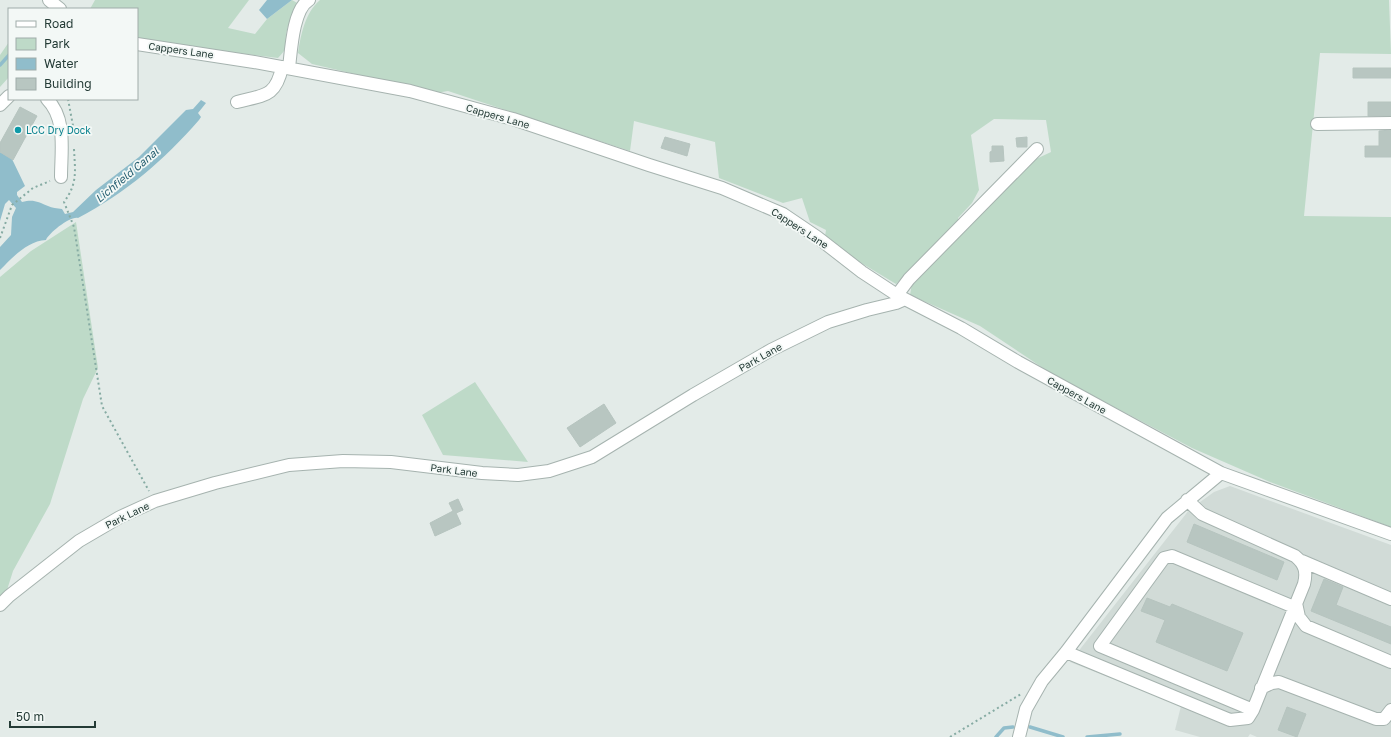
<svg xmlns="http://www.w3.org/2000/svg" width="1391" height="737" font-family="'Golos Text',sans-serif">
	<rect width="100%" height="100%" fill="#e3ebe8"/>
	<path fill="#d1dbd7" d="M1230,486L1391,545V737H1257L1250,734L1248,737H1200L1175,730L1181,706L1070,662L1189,510L1214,492Z"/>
	<path fill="#bedac8" d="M95,0H249L228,28L255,34L267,19L292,0L299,4C295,12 289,21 287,30C283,44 292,44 278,58L180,46L137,38V9H90Z
		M320,0H1389L1391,54L1320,53L1304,216L1391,217V527L1270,482L1192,448L1052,374L980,326L910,295L912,283L1034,160L1051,152L1046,120L994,119L971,135L979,190L972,203L958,218L959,224L896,284L858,261L825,236L826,230L810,222L802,198L783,203L719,178L715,142L634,121L630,151L448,91L436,93L312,64L298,53C301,34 305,13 320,0Z
		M9,42V77L0,87V55Z
		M76,222L98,368L83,399L50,504L13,571L7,590L0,598V277L31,251Z
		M475,382L528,462L443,455L422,415Z"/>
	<path fill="#90bdcb" d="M267,0H292L267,19L259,10Z
		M201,100L206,103L198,113L201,117L199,120C164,160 126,193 78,218C70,216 49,233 46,240C27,241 12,258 0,270V247L11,235L12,217L16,208L9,200L5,204L0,221V152L12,159L25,186L17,192V195L22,202C34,199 38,202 48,206C52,208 57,208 62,209L65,214L73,212L96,190L139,157L186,110L193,109Z"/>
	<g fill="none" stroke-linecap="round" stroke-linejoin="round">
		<path stroke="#90bdcb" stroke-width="3.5" d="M0,65L9,55
			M1030,727L1063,737
			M996,737L1004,728L1013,727
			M1087,737L1120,734"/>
	</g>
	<path fill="#b8c6c1" stroke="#b6c4bf" d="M1353,68H1391V78H1353Z
		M1368,102H1391V116H1368Z
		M20,107L37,116L13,160L0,152V143Z
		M1391,130V157H1365V146H1379V131Z
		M665,137L690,144L687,156L661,148Z
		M1027,137V147H1017L1016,138Z
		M992,146H1003L1004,161L990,162V152L992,151Z
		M604,404L616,423L580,447L567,428Z
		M458,499L463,510L456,513L461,524L435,536L430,523L453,511L449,503Z
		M1194,524L1284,562L1277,580L1187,542Z
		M1324,579L1343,587L1336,605L1391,627V644L1311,611Z
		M1147,598L1170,607L1172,604L1243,633L1227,671L1156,642L1165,620L1141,611Z
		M1287,707L1306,714L1297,737L1278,730Z"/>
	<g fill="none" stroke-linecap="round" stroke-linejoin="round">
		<defs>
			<path id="minor" d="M49,0L60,9
				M137,44L254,62L410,91L513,119L649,165L722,188L783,214L817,237L862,272L897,295L961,328L1018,362L1221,473L1391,534
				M289,68C291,51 293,9 309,0
				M47,99C67,119 61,151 61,177
				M237,102C264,95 276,97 282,67
				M0,105L9,96
				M1317,124L1391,123
				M897,295L909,279L1037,149
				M1302,561L1391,599
				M1296,603L1299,617L1306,626L1391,662
				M0,605L9,596L79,541L120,517L155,501L215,483L289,465L343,461L391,462L482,473L518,475L549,471L592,457L693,395L771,350L828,322L867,310L896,303L905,299
				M1066,652L1230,720L1248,718L1253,710L1304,584C1307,572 1305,564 1295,556L1202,514L1187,500
				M1261,688L1272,683L1279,682L1376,719H1384L1391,710
				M1253,710L1100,646L1164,558L1172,556L1294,607
				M1019,737L1026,709L1042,681L1066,652L1167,518L1221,473"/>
		</defs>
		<use href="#minor" stroke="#a6b3af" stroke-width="14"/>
		<path stroke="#86aba3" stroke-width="2" stroke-dasharray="2 3" stroke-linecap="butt" d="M68,99L74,131
			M74,149C75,171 78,183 64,202L74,227L102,406L149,491
			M0,238L12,205L33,188L50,181
			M950,737L1021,694"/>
		<use href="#minor" stroke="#fff" stroke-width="12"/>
	</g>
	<circle fill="#0f9aa8" stroke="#f3f8f6" stroke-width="1.5" cx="18" cy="130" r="4"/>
	<g text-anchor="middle" stroke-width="3.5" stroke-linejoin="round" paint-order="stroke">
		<g font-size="10" fill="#243b36" stroke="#f3f8f6">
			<text transform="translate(181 50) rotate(8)" y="4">Cappers Lane</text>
			<text transform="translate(498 116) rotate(16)" y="4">Cappers Lane</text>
			<text transform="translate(800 228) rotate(33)" y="4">Cappers Lane</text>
			<text transform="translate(760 357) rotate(-29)" y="4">Park Lane</text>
			<text transform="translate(1077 395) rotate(29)" y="4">Cappers Lane</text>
			<text transform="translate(454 470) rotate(7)" y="4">Park Lane</text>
			<text transform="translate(127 515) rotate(-26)" y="4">Park Lane</text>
		</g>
		<g font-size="10" fill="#0d838f" stroke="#f3f8f6" text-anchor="start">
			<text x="26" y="134">LCC Dry Dock</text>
		</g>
		<g font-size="11" font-style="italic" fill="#255e70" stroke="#f3f8f6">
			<text transform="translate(127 175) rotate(-40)" y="4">Lichfield Canal</text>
		</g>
	</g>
	<rect x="8" y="8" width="130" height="92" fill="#f3f8f6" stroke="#a0aca9"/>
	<rect x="16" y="21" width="20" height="6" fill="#ffffff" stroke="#a0aca9"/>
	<text x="44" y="28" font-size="12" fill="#243b36">Road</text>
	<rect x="16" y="38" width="20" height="12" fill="#bedac8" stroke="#a0aca9"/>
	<text x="44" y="48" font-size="12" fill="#243b36">Park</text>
	<rect x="16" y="58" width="20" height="12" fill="#90bdcb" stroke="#a0aca9"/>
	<text x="44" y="68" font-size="12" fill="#243b36">Water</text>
	<rect x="16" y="78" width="20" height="12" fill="#b8c6c1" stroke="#a0aca9"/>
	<text x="44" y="88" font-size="12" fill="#243b36">Building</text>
	<path d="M10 721v6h85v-6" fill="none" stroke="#243b36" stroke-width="2"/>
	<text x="16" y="721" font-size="12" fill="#243b36" stroke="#f3f8f6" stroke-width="3" paint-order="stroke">50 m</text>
</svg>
